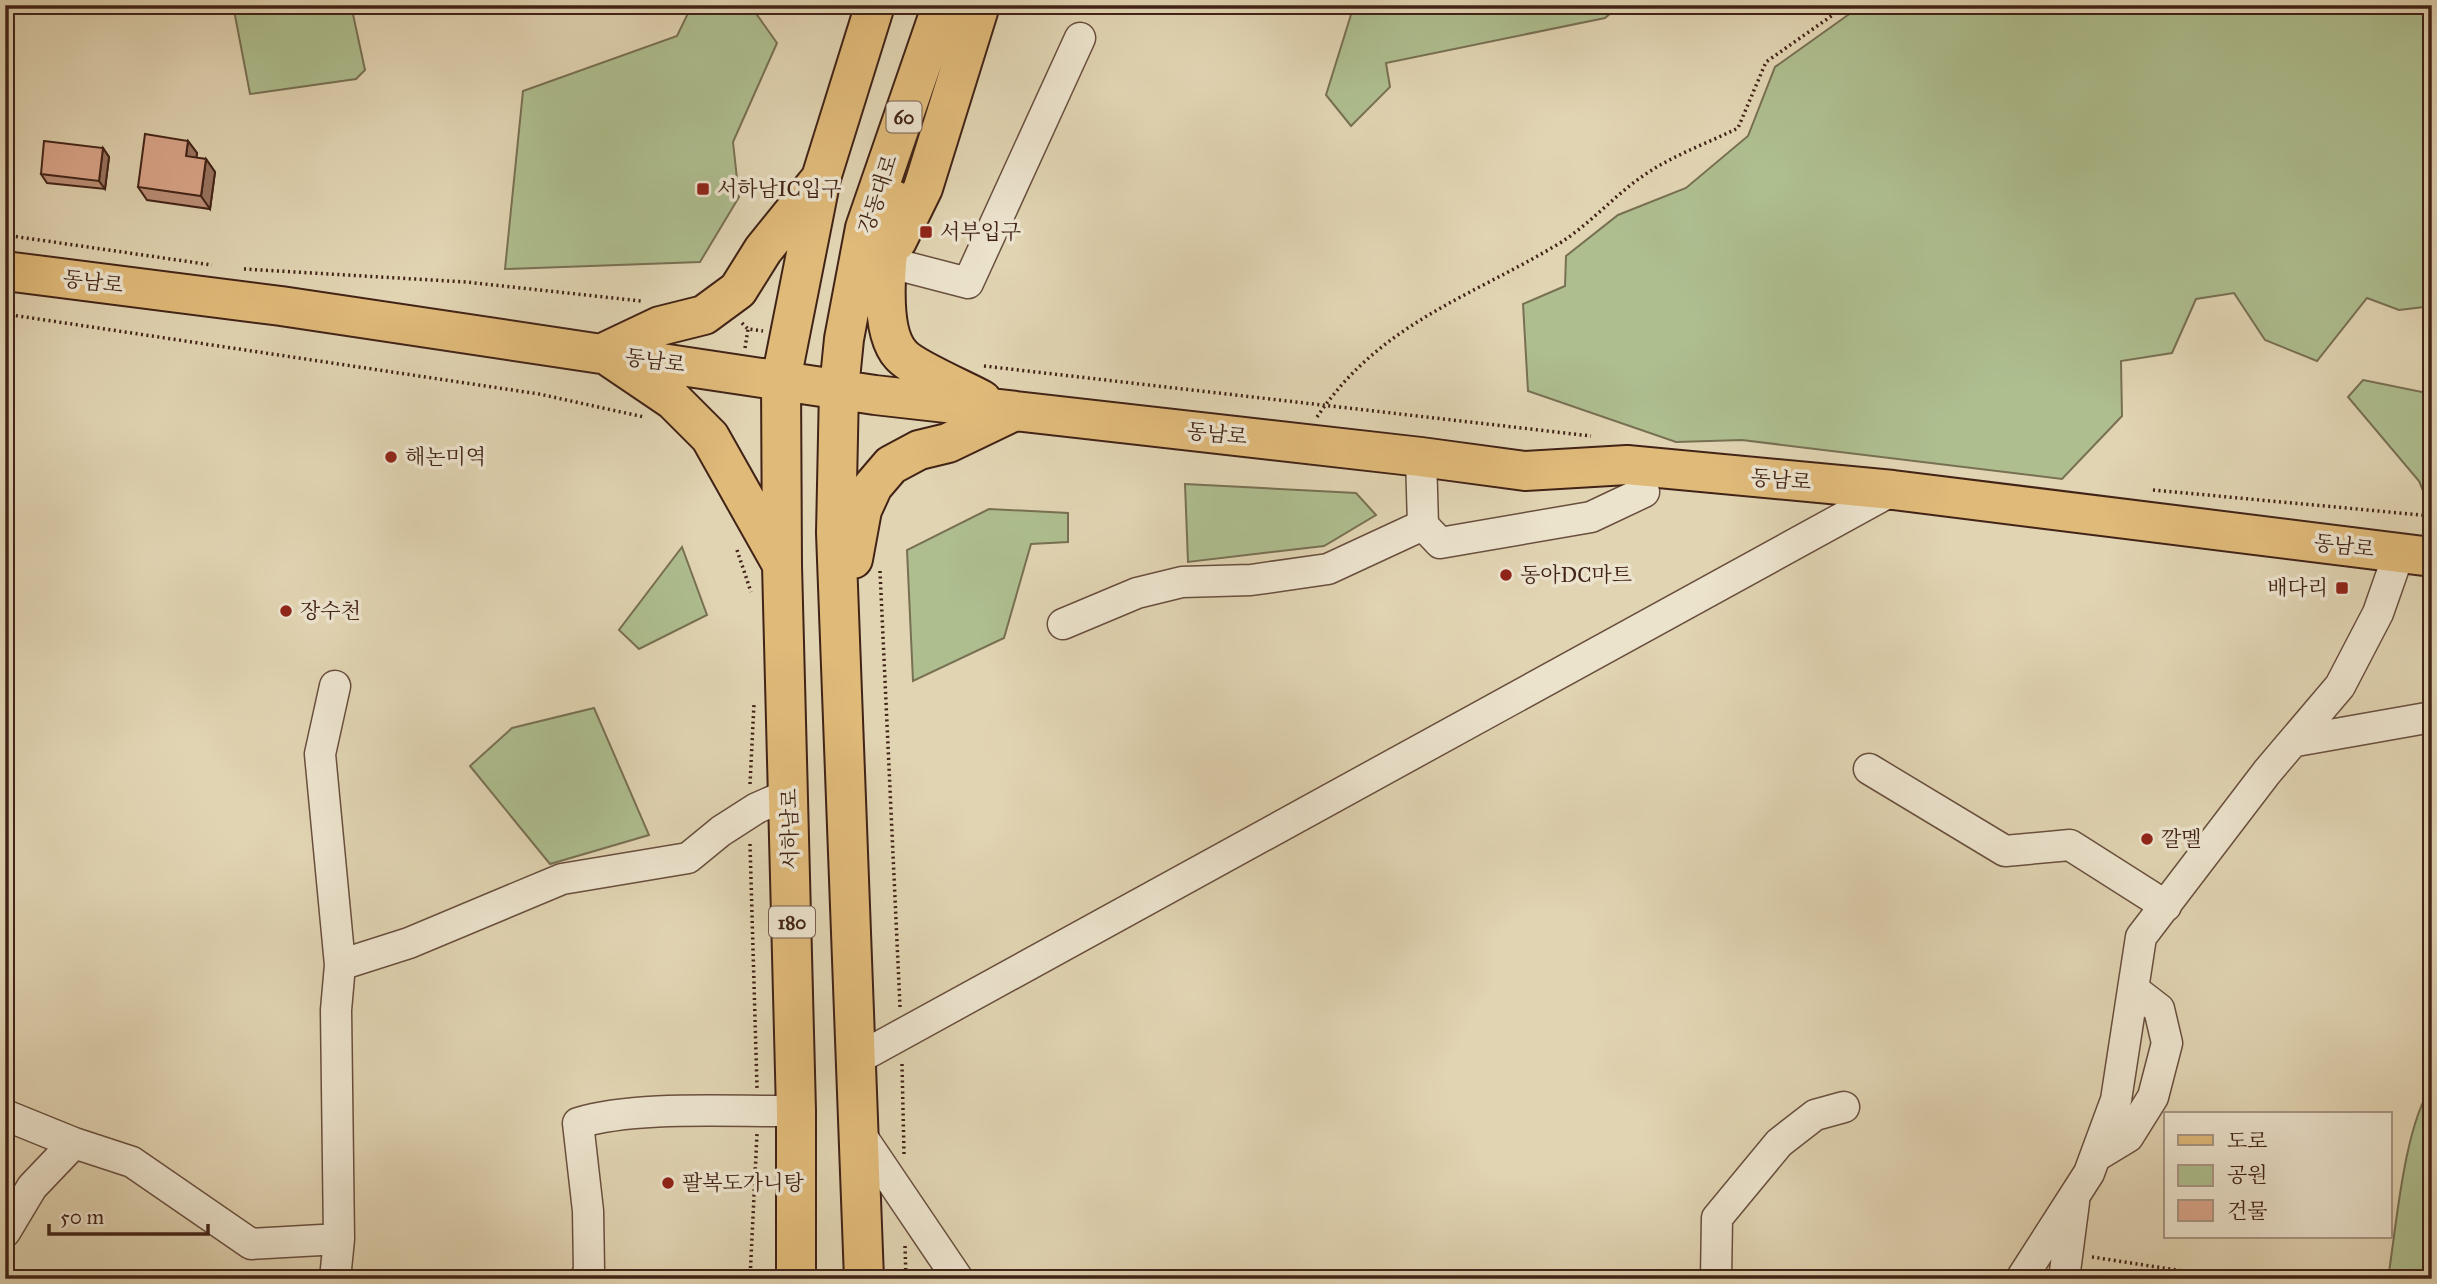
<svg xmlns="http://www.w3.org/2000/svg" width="2437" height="1284" font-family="'IM FELL Great Primer','Noto Serif KR',serif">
	<rect width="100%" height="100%" fill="#e1d4b2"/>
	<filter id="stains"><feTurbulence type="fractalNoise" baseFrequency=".00286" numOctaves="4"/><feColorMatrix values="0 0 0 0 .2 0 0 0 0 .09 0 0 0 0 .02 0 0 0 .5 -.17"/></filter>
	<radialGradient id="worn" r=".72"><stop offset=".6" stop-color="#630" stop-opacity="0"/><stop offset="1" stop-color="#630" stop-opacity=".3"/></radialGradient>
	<path fill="#aebe8f" stroke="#787053" stroke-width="2" d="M233,5H351L365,70L356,79L250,94Z
		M692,5H750L777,43L733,142L739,197L700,262L505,269L523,91L677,36Z
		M1354,5H1620L1605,18L1386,63L1390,87L1351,126L1326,95Z
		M1862,5H2432V306L2399,310L2367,298L2317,361L2265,340L2234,293L2196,299L2172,353L2121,361L2122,416L2062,479L1742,440L1676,442L1528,391L1523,304L1565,286L1566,256L1618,215L1686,188L1748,136L1775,67Z
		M2363,380L2432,394V512L2419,481L2348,397Z
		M1185,484L1356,493L1376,515L1324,546L1188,562Z
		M989,509L1068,513V542L1031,544L1004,638L913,681L907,550Z
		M682,547L707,615L639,649L619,630Z
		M594,708L649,835L550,864L470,766L512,728Z
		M2432,1086V1279H2388C2396,1229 2404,1125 2432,1086Z
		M2269,1270L2305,1279H2076Z"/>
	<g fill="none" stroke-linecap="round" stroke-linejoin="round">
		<defs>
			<path id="minor" d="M887,262L968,283L1080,38
				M1421,457L1423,525L1440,543L1591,517L1644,492
				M1063,624L1137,593L1182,582L1251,580L1328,569L1423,525
				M335,686L320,754L340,965L336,1010L339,1239L335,1279
				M2296,741L2432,717
				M1869,769L2005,851L2070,845L2166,906
				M340,965L409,943L562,879L688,858L721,831L757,808L789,794
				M855,1060L1893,490
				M5,1115L74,1143L132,1162L251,1244L339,1239
				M858,1131L958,1279
				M2095,1157L2128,1137L2153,1097L2167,1043L2159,1009L2133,989
				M5,1232L32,1187L74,1143
				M585,1279L589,1271L588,1211L578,1123C637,1105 732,1112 796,1111
				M1716,1279L1717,1218L1779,1143L1815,1115L1844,1107
				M2021,1279L2089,1173L2116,1100L2141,937L2267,772L2340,686L2378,613L2399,553
				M2064,1279L2074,1202"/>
			<path id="major" d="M894,200C890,238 874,326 901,355C912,368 964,390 982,400
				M897,241L923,188L980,5
				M5,271L281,306L875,395L1421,457L1525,471L1627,465L1893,490L2432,557
				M603,353L660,326L704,315L738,290L763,250L818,182
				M611,358L673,400L710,437L781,563
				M853,559L862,510L873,486L891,465L919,450L948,443L1015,411
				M796,1279V1111L782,565L781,380L821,178L875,5
				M864,1279L836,533L839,389L844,339L865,228L942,5"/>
		</defs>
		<use href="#minor" stroke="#694f3e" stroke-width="33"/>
		<use href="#major" stroke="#412317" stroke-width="42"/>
		<path stroke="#412317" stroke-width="3.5" stroke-dasharray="2 3.5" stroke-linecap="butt" d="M5,235L212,265
			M244,269L466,282L641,301
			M5,314L539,394L644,417
			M742,323L748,329L763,331
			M745,348L748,329
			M984,366L1591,436
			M1317,417C1380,323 1469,298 1560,243C1593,222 1619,190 1652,170C1679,153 1710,142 1738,128L1766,62L1847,5
			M2153,490L2432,516
			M737,550L751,592
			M880,571L900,1007
			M750,784L754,704
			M750,844L757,1088
			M902,1064L904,1154
			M905,1246L906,1279
			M2092,1257L2235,1279
			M750,1279L757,1134"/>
		<use href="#minor" stroke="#ece3cd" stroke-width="30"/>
		<use href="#major" stroke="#e0ba79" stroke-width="38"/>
	</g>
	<path fill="#bc8f78" stroke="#412317" stroke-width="2" d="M188,141L197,153L196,158L206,159L215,172L210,209L147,200L138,187Z
		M103,148L109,157L105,189L47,183L41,174Z"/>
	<path fill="#997461" stroke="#412317" stroke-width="2" d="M188,141L197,153L195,169L186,156Z
		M103,148L109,157L105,189L99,181Z
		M206,159L215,172L210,209L201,196Z"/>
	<path fill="#dba68b" stroke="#412317" stroke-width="2" d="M145,134L188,141L186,156L206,159L201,196L138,187Z
		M44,141L103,148L99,181L41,174Z"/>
	<g fill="#8f2418" stroke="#ece3cd" stroke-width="2.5">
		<rect x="696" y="182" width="14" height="14" rx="3.5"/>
		<rect x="919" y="225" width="14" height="14" rx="3.5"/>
		<circle cx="391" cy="457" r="7"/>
		<circle cx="1506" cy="575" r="7"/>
		<rect x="2335" y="581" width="14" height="14" rx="3.5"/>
		<circle cx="286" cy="611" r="7"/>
		<circle cx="2147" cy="839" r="7"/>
		<circle cx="668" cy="1183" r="7"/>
	</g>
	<g text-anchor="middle" stroke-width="7" stroke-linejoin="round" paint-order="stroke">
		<g fill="#ece3cd" stroke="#745d4e" stroke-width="2">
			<rect x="886.5" y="101.5" width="35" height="31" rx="5"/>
			<rect x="769" y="906.5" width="46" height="31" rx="5"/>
		</g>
		<g font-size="19" font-weight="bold" fill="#412317">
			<text x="904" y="124">60</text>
			<text x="792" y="929">180</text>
		</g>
		<g font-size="21" fill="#412317" stroke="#ece3cd" text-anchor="start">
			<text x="717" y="196">서하남IC입구</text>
			<text x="940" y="239">서부입구</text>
			<text x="405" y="464">해논미역</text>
			<text x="1520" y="582">동아DC마트</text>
			<text x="2328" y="595" text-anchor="end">배다리</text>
			<text x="300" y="618">장수천</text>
			<text x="2161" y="846">깔멜</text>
			<text x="682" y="1190">팔복도가니탕</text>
		</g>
		<g font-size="21" fill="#412317" stroke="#ece3cd">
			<text transform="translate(878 194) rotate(-72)" y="7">강동대로</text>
			<text transform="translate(93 282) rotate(7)" y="7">동남로</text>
			<text transform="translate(655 361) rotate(8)" y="7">동남로</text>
			<text transform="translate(1217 434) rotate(6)" y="7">동남로</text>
			<text transform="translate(1781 480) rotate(5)" y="7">동남로</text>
			<text transform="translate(2344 546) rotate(7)" y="7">동남로</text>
			<text transform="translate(790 829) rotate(-91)" y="7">서하남로</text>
		</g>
	</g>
	<rect width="2437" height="1284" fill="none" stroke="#e1d4b2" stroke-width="28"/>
	<rect x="7" y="7" width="2423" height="1270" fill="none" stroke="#412317" stroke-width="3.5"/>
	<rect x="14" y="14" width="2409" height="1256" fill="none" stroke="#412317" stroke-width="2"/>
	<rect x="2164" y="1112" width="228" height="126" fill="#ece3cd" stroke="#a89684" stroke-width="2"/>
	<rect x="2178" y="1135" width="35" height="10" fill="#e0ba79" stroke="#a89684" stroke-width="2"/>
	<text x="2227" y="1148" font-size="21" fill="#412317">도로</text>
	<rect x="2178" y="1165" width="35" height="21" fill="#aebe8f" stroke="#a89684" stroke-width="2"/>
	<text x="2227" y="1182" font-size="21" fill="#412317">공원</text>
	<rect x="2178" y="1200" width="35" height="21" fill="#dba68b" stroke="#a89684" stroke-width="2"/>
	<text x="2227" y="1218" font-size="21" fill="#412317">건물</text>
	<path d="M49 1224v10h159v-10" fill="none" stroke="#412317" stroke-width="3.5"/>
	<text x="60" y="1224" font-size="21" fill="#412317" stroke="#ece3cd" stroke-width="5" paint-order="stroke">50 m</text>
	<rect width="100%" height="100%" filter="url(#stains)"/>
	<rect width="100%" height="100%" fill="url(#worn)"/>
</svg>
